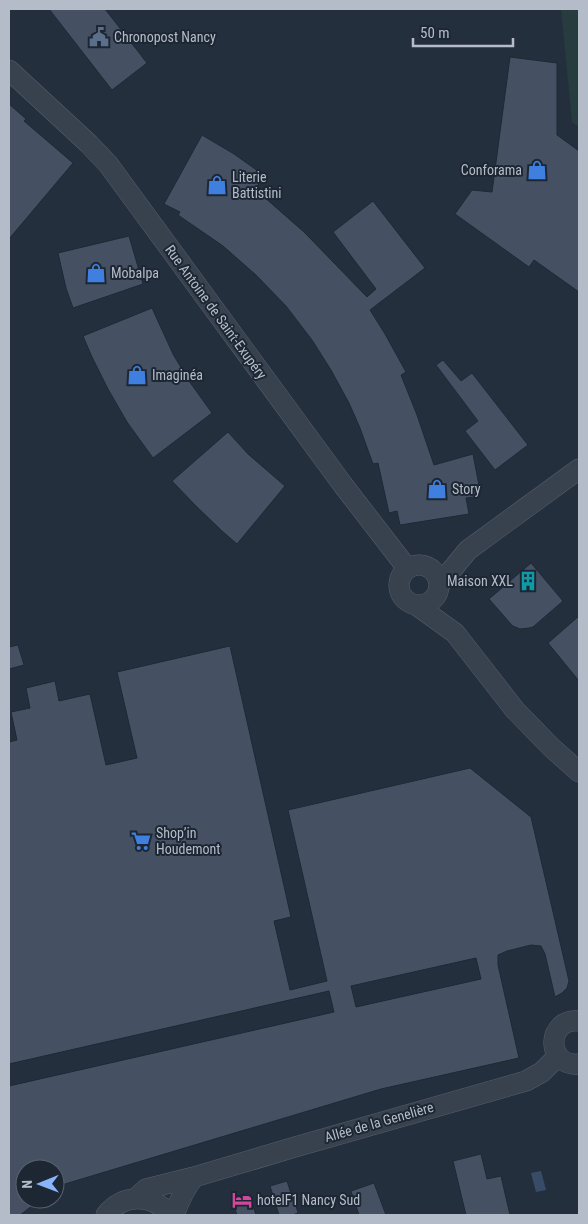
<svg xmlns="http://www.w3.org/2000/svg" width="588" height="1224" font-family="'Roboto Condensed',sans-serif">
	<rect width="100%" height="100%" fill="#242f3e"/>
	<path fill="#263c3f" d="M561,9H579V127L572,122Z"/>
	<path fill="#394c67" d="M541,1171L546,1190L536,1192L531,1173Z"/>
	<path fill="#455162" stroke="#1f2835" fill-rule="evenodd" d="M49,9H105L147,63L112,90Z
		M510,57L557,63V135L579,151V292L534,260L529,267L455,214L472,190L492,192Z
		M9,104L26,119L24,121L73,163L9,239Z
		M202,135L234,154L265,176L255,189L305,233L367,297L376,289L333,232L373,201L425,268L370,310L385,334L406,372L401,375L417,415L434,465L473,454L481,496L466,498L469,514L400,525L397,511L389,513L378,463L373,464L360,428L349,403L331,370L312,340L286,306L256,275L223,246L178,215L180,212L164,204Z
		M129,236L143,284L73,308L66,288L58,253Z
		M152,308L173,354L189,381L212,413L153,458L127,422L108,389L92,357L83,336Z
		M443,360L461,381L472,373L528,445L495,470L465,431L478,421L436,365Z
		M228,432L248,454L285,486L237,544L222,531L195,505L172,481Z
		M531,563L563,601L533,627L529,628L520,629L513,626L510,623L489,599Z
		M579,616V681L548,643Z
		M18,645L24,665L9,669V647Z
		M230,646L291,917L274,921L290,990L327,981L288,810L470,768L531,817L569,981L567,988L562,993L555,997L545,954L541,946L531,945L507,951L498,955V965L519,1058L381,1089L55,1187V1169H25V1199H41L20,1215H9V1086L334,1012L329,991L9,1064V742L17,740L11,712L30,708L26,688L55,681L59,701L90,694L106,765L137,758L117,672ZM476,958L481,979L356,1007L351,986Z
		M481,1154L487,1179L501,1176L510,1215H466L453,1161Z
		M287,1181L294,1203L295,1202L298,1213L292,1215H279L270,1186Z
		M374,1183L386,1215H359L351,1191Z
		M249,1193L256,1215H237L231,1198Z"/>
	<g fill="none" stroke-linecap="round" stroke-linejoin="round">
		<defs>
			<path id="minor" d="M9,70L89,144L108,164L343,485L407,568
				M399 585a20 20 0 1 1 40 0a20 20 0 1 1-40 0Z
				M440,584L468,550L579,469
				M416,605L455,633L515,710L551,747L579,772
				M579,1021C546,1018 545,1067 579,1064
				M135,1199L146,1189L194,1177L295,1147L526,1081L542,1072L558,1056
				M106,1215C124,1193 152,1194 171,1215
				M174,1215C179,1201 184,1189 194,1177"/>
		</defs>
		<use href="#minor" stroke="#565f6c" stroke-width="21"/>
		<use href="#minor" stroke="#38414e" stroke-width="20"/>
	</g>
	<defs>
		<symbol id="civic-bare" viewBox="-9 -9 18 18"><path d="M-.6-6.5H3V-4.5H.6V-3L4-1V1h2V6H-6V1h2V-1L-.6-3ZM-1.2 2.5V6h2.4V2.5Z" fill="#5c6f8a" stroke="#1d2633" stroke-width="2.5" paint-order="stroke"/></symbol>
		<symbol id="shop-bare" viewBox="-9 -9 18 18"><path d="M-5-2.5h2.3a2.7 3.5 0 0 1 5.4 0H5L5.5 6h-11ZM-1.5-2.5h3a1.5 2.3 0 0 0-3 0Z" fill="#3f7fe0" stroke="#1d2633" stroke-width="2.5" paint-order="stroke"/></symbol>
		<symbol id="building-bare" viewBox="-9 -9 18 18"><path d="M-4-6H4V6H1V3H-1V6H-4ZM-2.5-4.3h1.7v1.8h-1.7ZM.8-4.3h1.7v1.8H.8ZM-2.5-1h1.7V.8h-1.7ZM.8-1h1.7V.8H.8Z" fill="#0f9aa8" stroke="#1d2633" stroke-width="2.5" paint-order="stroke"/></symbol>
		<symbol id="supermarket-bare" viewBox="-9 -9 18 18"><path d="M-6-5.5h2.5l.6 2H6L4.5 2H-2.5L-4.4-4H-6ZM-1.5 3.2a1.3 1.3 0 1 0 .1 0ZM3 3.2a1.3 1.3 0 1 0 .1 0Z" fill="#3f7fe0" stroke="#1d2633" stroke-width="2.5" paint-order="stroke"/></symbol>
		<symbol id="hotel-bare" viewBox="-9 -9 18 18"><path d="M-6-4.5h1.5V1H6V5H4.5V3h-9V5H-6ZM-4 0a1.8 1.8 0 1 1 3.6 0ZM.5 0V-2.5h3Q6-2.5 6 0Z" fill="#d1479c" stroke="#1d2633" stroke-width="2.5" paint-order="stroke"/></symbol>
	</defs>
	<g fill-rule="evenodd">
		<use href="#civic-bare" x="85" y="23" width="28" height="28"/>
		<use href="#shop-bare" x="523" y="156" width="28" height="28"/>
		<use href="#shop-bare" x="203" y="171" width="28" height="28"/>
		<use href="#shop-bare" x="82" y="259" width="28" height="28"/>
		<use href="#shop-bare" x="123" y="361" width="28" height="28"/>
		<use href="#shop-bare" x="423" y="475" width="28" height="28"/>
		<use href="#building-bare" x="514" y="567" width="28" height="28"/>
		<use href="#supermarket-bare" x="127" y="827" width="28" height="28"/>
		<use href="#hotel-bare" x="228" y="1186" width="28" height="28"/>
	</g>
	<g text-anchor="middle" stroke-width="4" stroke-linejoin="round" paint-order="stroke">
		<g font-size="14" fill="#b4bcc9" stroke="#1d2633" text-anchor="start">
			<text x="114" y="42">Chronopost Nancy</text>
			<text x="522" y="175" text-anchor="end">Conforama</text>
			<text x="232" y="182">Literie<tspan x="232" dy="16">Battistini</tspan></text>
			<text x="111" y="278">Mobalpa</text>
			<text x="152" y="380">Imaginéa</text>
			<text x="452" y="494">Story</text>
			<text x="513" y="586" text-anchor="end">Maison XXL</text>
			<text x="156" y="838">Shop’in<tspan x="156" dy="16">Houdemont</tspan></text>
			<text x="257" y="1205">hotelF1 Nancy Sud</text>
		</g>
		<g font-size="14" fill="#b4bcc9" stroke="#1d2633">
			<text transform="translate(216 312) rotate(54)" y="5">Rue Antoine de Saint-Exupéry</text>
			<text transform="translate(379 1122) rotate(-16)" y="5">Allée de la Genelière</text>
		</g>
	</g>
	<rect width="588" height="1224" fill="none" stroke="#b4bcc9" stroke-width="20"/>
	<g transform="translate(40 1184) rotate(269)"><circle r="24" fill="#1d2633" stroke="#59626f"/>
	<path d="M0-4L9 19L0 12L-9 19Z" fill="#8ab4f8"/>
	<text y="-8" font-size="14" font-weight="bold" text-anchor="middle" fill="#b4bcc9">N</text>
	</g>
	<path d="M413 38v8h100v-8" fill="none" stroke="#b4bcc9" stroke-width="2.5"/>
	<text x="420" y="38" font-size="15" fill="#b4bcc9" stroke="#1d2633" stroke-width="4" paint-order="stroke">50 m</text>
</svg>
